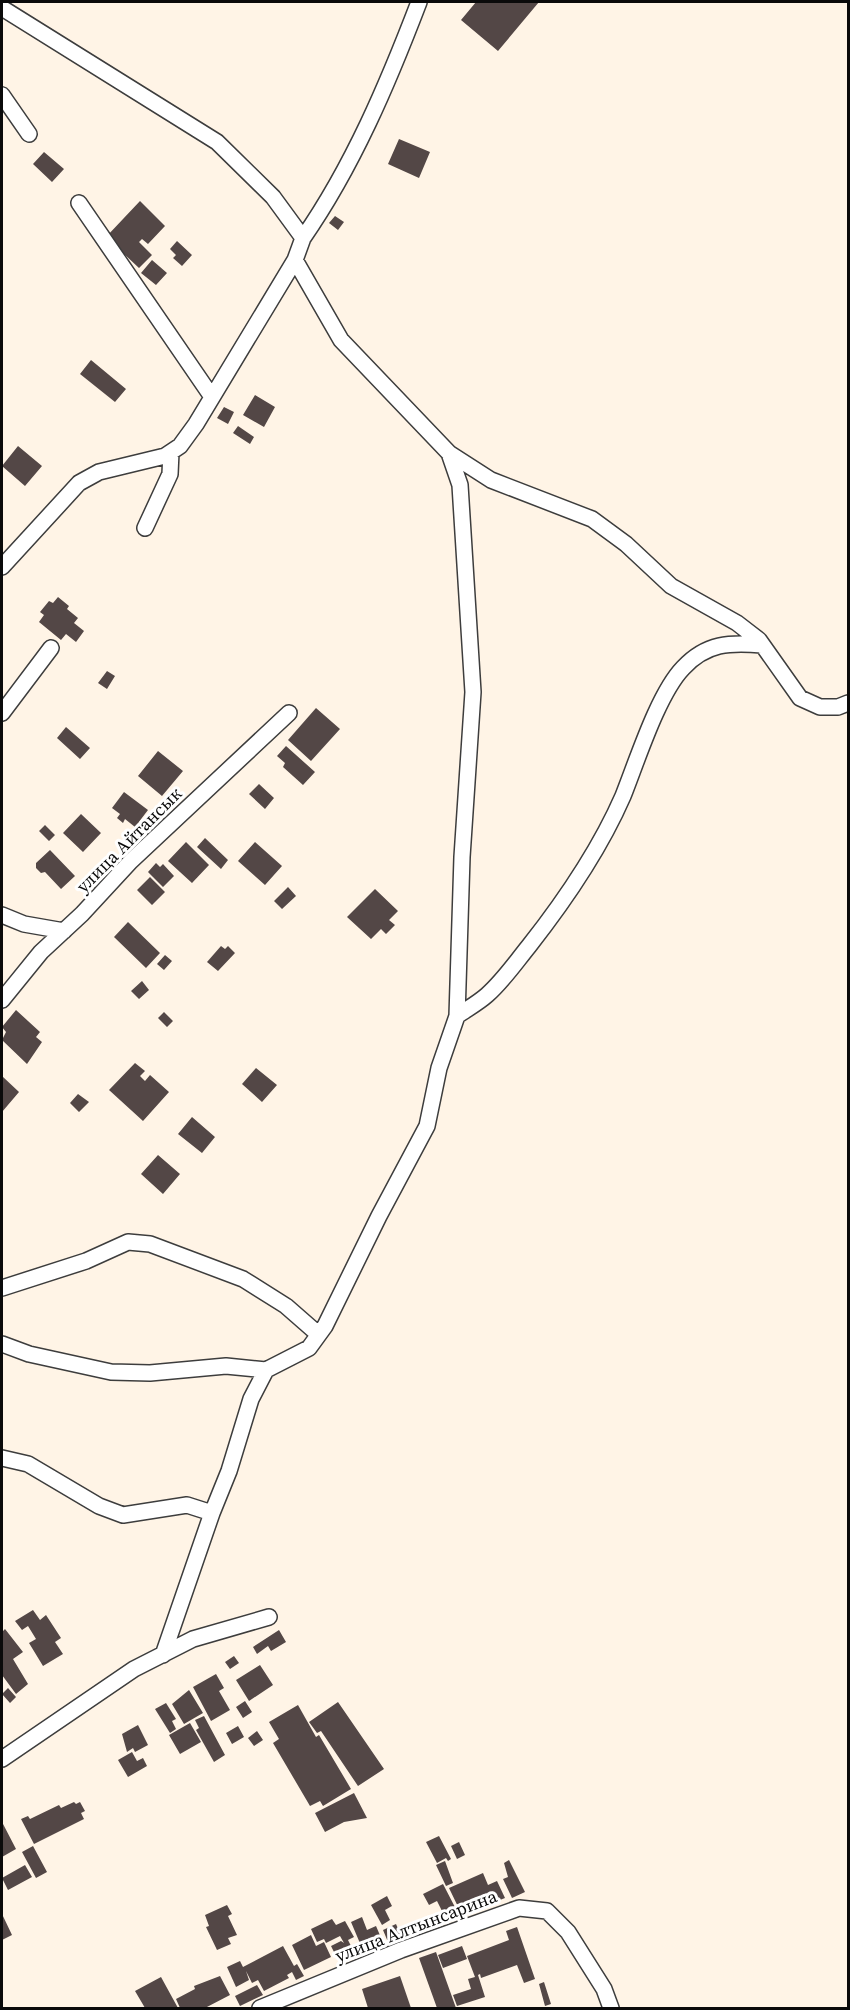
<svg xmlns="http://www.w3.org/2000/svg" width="850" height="2010" font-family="'Source Serif 4',serif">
	<rect width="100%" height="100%" fill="#fff4e6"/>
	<path fill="#534746" d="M476,2H539L498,51L461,20Z
		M399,139L430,152L419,178L388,164Z
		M44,152L64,169L52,182L33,164Z
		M140,201L165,226L148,244L142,239L139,242L152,255L139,268L106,237Z
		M335,216L344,222L338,230L329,223Z
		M177,241L192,255L182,266L173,258L176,255L170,249Z
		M152,260L167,273L156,285L141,273Z
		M91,360L126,389L115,402L80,374Z
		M255,395L275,407L264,427L243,415Z
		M224,407L234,412L228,424L217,418Z
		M238,426L254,437L250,444L233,433Z
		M18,446L42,466L25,486L2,466Z
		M58,597L69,606L67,609L78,618L74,623L84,631L76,642L66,634L61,640L39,622L44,615L40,612L49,601L53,603Z
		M107,671L115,676L107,689L98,683Z
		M316,708L340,729L311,761L288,740Z
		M66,727L90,748L80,759L57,738Z
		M286,746L315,772L303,785L283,767L285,763L277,756Z
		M158,751L183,771L162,796L138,776Z
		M259,784L274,798L265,809L249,794Z
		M124,792L148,810L135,827L125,819L123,823L117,818L120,814L112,808Z
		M81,814L101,833L83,852L63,833Z
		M45,825L55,835L49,841L39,831Z
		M205,838L228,860L221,869L197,847Z
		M186,842L209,865L192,883L168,861Z
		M255,842L282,866L265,885L238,861Z
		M50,850L75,876L61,889L45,872L41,873L36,868V863Z
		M156,863L160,867L163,864L174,876L163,887L148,872Z
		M150,877L165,892L152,905L137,890Z
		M288,887L296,896L282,909L274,901Z
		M375,889L398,911L389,920L395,925L386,934L381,929L371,939L347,917Z
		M128,922L160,953L146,968L114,937Z
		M221,946L225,949L228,946L235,953L218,971L207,962Z
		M165,955L172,961L164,970L157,964Z
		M142,981L149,990L139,999L131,991Z
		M16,1010L40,1032L36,1037L42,1042L27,1064L2,1040L6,1032L2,1027Z
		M164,1012L173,1021L167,1027L158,1018Z
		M135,1063L145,1071L140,1076L145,1081L150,1075L169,1092L143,1121L109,1090Z
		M256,1068L277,1085L262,1102L242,1084Z
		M2,1076L19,1092L2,1112Z
		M78,1094L89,1102L79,1112L70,1103Z
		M192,1117L215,1137L202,1153L178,1134Z
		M158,1155L180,1174L163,1194L141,1174Z
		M33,1610L40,1620L46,1615L61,1638L55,1642L63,1654L43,1666L29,1643L36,1639L28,1626L22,1630L15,1621Z
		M5,1629L23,1652L13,1659L28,1684L16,1694L2,1675V1632Z
		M279,1630L286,1642L271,1651L268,1646L257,1654L253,1647Z
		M234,1656L239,1663L230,1669L225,1662Z
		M260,1665L273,1685L249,1701L236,1680Z
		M216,1674L224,1688L219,1691L230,1710L211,1721L193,1687Z
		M8,1688L16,1697L10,1703L2,1694Z
		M189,1690L203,1713L184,1724L172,1704Z
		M245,1701L252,1712L243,1718L236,1707Z
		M338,1702L384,1769L358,1786L321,1731L317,1733L309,1722Z
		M166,1703L176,1719L172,1721L176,1729L170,1733L155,1709Z
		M298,1705L316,1737L319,1735L351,1789L323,1806L320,1801L310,1806L273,1743L279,1739L269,1722Z
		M204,1716L225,1755L214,1762L196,1730L199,1728L195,1720Z
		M190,1723L201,1742L180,1754L169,1735Z
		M138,1725L148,1745L135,1752L133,1748L127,1752L122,1734Z
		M238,1726L244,1737L232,1744L226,1733Z
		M257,1731L263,1740L254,1746L248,1738Z
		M132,1752L137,1761L143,1758L147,1766L128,1777L118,1760Z
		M354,1793L367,1818L344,1822L325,1832L315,1813Z
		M74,1802L76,1804L80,1802L85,1811L81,1813L84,1819L34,1844L21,1819L28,1816L30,1819L59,1805L61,1808Z
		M2,1822L16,1849L2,1857Z
		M439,1836L451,1859L448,1861L446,1858L437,1863L426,1842Z
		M459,1842L465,1855L457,1859L451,1846Z
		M33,1846L47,1872L36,1878L22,1852Z
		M509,1860L525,1892L512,1898L503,1879L508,1877L504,1863Z
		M445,1861L453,1883L446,1886L436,1865Z
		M25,1865L32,1877L8,1890L2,1878Z
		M483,1873L488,1885L497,1881L505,1898L462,1915L449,1888Z
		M443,1884L458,1913L446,1919L437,1901L429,1905L423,1894Z
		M387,1896L392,1906L385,1910L390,1920L382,1925L371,1905Z
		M227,1905L232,1914L228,1916L237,1935L228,1938L231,1944L217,1950L206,1927L209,1926L205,1915Z
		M2,1914L12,1935L2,1940Z
		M362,1917L367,1930L376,1926L382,1940L362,1948L351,1922Z
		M332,1919L336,1925L345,1921L354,1937L348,1940L352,1948L349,1949L350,1952L337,1958L331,1946L341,1941L344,1943L340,1936L326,1943L324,1939L317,1942L311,1929Z
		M396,1924L399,1931L408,1926L411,1933L388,1942L383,1930Z
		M517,1927L535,1979L524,1983L517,1965L481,1978L480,1974L478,1975L485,1997L457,2006L453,1995L471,1989L468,1979L475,1977L467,1956L509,1940L506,1931Z
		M311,1935L316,1946L324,1942L331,1957L304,1970L292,1945Z
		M283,1946L294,1966L297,1964L304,1976L296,1980L292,1972L287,1975L289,1978L264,1991L258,1980L252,1983L246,1971L249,1980L236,1987L227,1967L240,1961L243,1967Z
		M462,1946L467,1959L443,1968L438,1955Z
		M436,1952L456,2008H437L419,1958Z
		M220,1976L230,1995L205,2008H180L176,1999L195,1989L194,1986Z
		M400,1976L411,2008H368L362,1989Z
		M161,1977L178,2008H145L135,1991Z
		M544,1982L551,2004L545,2006L539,1984Z
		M257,1985L263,1995L240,2006L235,1996Z"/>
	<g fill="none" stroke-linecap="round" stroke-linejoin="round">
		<defs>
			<path id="minor" d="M2,8L217,142L273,197L303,238L295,260L196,424L180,446L165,456L99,472L79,483L2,567
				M2,95L29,134
				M79,203L212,397
				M303,238C353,166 388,83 419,2
				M295,260L341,340L449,453L491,480L592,519L626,544L671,586L737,623L759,640L800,698L820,707H838L848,703
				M145,528L170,474L171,452
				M2,713L51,648
				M2,915L24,924L64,931
				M2,1000L41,952L82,914L131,861L289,713
				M457,1016C467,1009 478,1003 487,995C503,981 516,962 529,946C566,899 599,851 623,796C637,761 658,694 683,668C706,643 730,642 762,645
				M2,1288L86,1261L128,1242L150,1244L243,1279L286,1306L318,1334
				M2,1344L29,1354L111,1372L150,1373L226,1366L266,1370
				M2,1458L28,1464L99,1506L123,1515L187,1505L212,1513
				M163,1655L212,1513L229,1471L251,1399L266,1370L309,1348L325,1326L379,1216L427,1126L439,1068L457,1016L462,857L473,692L460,485L449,453
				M2,1759L134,1669L193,1639L269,1617
				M260,2008L401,1950L519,1908L547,1911L568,1932L604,1989L611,2008"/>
		</defs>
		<use href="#minor" stroke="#3d3d3d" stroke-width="18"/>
		<use href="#minor" stroke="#fff" stroke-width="15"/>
	</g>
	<g text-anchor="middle" stroke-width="6" stroke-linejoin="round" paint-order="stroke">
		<g font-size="18" fill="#0a0a0a" stroke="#fff">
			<text transform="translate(129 840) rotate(-45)" y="6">улица Айтансык</text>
			<text transform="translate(416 1926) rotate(-21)" y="6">улица Алтынсарина</text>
		</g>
	</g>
	<rect width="850" height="2010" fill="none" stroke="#0a0a0a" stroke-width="6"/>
</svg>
